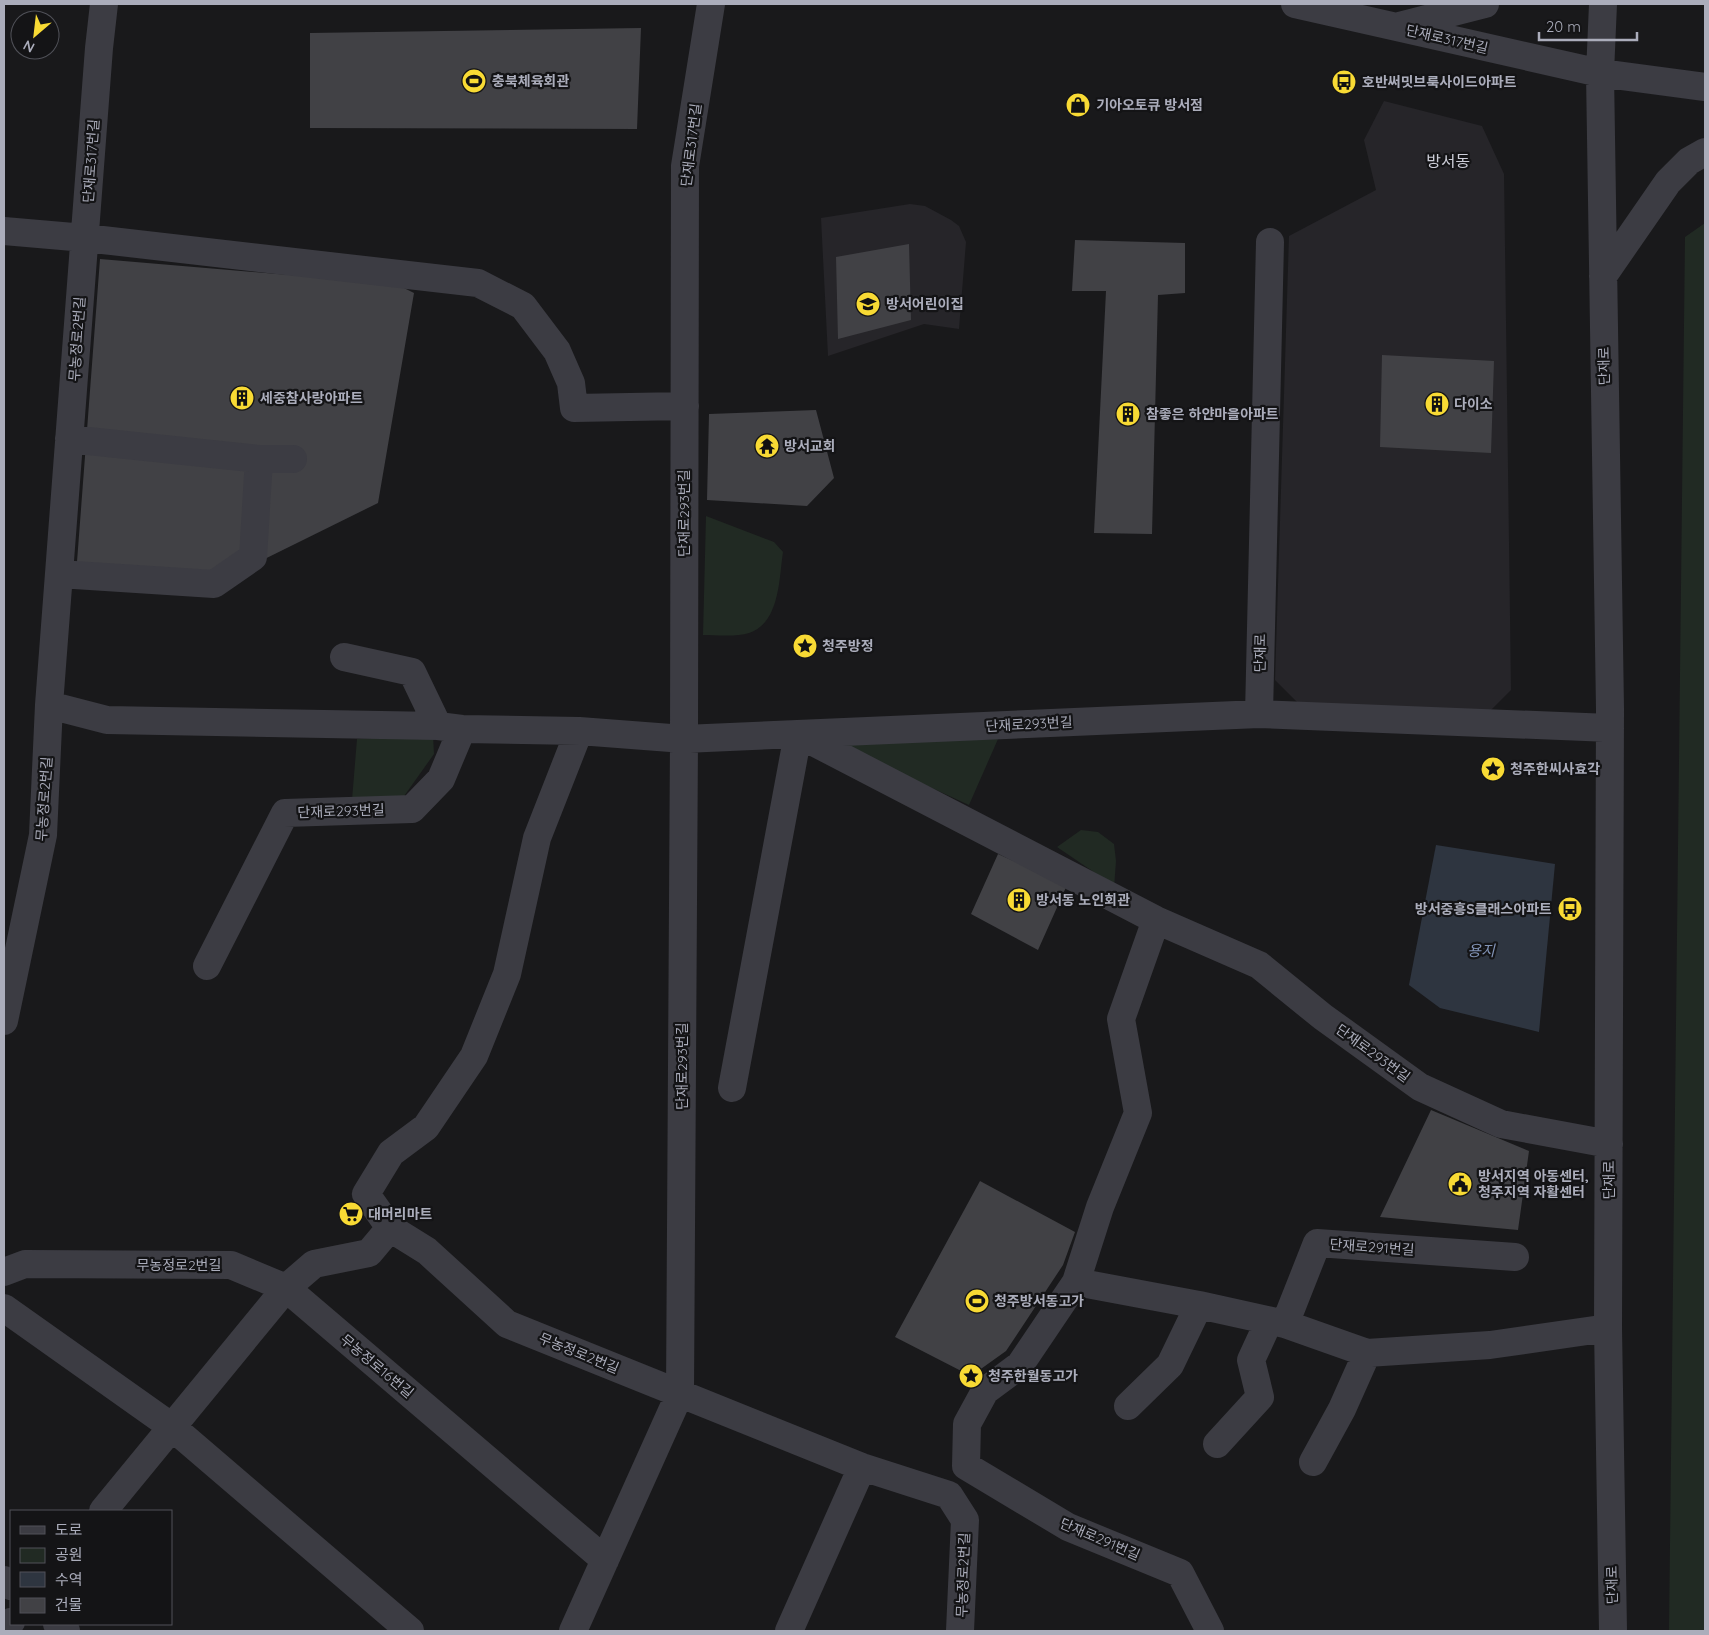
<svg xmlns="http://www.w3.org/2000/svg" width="1709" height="1635" font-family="Quicksand,'Noto Sans KR',sans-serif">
	<rect width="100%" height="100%" fill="#19191b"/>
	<path fill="#262529" d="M1384,101L1482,126L1504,174L1511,690L1489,712L1300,705L1275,680L1289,236L1376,190L1364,140Z
		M910,204L925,206L951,220L959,226L966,242L959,329L924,324L828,356L821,218Z"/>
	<path fill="#212a23" d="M1705,223V1631H1669L1685,237Z
		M706,516L774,542L783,552C779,578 780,623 749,633C737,637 716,635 703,635Z
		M433,735L434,754L402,799L352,800L357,739Z
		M998,739L969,805L834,743Z
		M1081,830L1098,832L1114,844L1116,861L1114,888L1107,881L1057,847Z"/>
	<path fill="#2e3540" d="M1436,845L1555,864L1539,1032L1440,1008L1409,985Z"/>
	<path fill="#414145" d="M641,28L637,129L310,128V33Z
		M1075,240L1185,243V293L1158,295L1152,534L1094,533L1106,291H1072Z
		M909,244L911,320L838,339L836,257Z
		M100,259L396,284L414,293L378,503L214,584L76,575Z
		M1382,355L1494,361L1491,453L1380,447Z
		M816,410L834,478L807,506L707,500L709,414Z
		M998,854L1067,885L1038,950L971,914Z
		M1431,1110L1529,1151L1518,1230L1380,1217Z
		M980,1181L1075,1232L1063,1265L1006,1351L971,1376L895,1337Z"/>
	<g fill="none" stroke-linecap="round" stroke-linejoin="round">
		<path stroke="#3c3c43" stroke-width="28" d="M711,4L685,166L684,739L1259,714L1610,728
			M1295,4L1600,73L1705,87
			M1603,4L1600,73L1610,709L1608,1328L1613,1631
			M1399,26L1485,4
			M4,231L85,238L478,283L523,306L557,351L571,383L574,408L685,406
			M1603,276L1668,182L1689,161L1705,152
			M69,439L259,459H293
			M59,574L214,584L253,557L259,459
			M344,657L412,672L438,726
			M49,705L107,720L438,726L462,729L579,731L684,739L680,1393L573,1631
			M1259,714L1270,242
			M207,966L285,813L412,809L441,779L462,729
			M4,1021L43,835L49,705L99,48L104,4
			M732,1088L798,734L1156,920L1259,965L1323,1017L1420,1087L1501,1124L1609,1144
			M390,1228L366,1194L391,1153L426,1127L474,1056L507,974L537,838L579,731
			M4,1272L25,1264L231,1265L286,1288L605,1560
			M1076,1282L1100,1207L1138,1113L1121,1019L1156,920
			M4,1308L172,1427L410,1631
			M1285,1324L1317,1243L1515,1257
			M1128,1406L1170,1365L1199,1305
			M1217,1444L1260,1397L1251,1360L1269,1321
			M1313,1462L1342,1409L1367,1353
			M103,1511L286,1288L314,1264L369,1253L390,1228L427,1251L507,1324L862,1467L949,1495L965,1520L960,1631
			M4,1580L11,1586
			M57,1624L66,1631
			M4,1631L11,1622
			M789,1631L862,1467
			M1210,1631L1180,1573L1068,1527L966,1466L967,1424L985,1391L1020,1365L1076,1282L1199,1305L1285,1324L1367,1353L1490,1345L1608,1328"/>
	</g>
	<defs>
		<symbol id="stadium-disc" viewBox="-11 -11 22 22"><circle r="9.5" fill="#f8da34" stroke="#141416"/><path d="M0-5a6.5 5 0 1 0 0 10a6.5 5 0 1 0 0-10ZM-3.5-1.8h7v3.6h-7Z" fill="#111"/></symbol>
		<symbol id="bus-disc" viewBox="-11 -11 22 22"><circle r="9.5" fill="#f8da34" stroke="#141416"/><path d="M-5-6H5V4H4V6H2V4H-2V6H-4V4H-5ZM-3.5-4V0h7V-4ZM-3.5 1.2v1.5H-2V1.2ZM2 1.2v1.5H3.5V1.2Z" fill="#111"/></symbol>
		<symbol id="shop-disc" viewBox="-11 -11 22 22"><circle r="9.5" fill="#f8da34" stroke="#141416"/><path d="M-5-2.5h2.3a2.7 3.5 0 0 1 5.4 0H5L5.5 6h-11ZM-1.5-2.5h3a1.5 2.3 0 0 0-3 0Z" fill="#111"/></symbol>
		<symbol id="school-disc" viewBox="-11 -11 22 22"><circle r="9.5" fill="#f8da34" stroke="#141416"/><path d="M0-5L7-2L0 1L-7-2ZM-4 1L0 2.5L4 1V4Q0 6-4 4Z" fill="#111"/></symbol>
		<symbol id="building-disc" viewBox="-11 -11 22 22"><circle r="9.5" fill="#f8da34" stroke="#141416"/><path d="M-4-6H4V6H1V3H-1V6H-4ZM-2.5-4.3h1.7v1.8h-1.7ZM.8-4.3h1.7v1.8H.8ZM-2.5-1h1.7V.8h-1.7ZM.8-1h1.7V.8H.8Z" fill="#111"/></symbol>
		<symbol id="temple-disc" viewBox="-11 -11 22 22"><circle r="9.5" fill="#f8da34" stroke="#141416"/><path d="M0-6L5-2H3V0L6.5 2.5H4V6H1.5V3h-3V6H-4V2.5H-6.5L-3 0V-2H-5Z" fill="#111"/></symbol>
		<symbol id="sight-disc" viewBox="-11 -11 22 22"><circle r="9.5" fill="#f8da34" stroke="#141416"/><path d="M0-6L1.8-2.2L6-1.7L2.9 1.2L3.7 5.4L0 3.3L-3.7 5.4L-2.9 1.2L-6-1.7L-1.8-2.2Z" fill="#111"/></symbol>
		<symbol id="civic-disc" viewBox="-11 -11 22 22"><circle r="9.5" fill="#f8da34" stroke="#141416"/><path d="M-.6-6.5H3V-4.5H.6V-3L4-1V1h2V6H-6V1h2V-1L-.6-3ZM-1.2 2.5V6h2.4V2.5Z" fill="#111"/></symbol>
		<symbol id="supermarket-disc" viewBox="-11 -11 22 22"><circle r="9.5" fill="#f8da34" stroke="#141416"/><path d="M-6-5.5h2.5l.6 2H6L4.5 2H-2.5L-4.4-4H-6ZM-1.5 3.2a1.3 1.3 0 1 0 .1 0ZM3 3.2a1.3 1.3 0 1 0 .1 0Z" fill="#111"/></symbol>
	</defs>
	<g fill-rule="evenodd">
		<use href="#stadium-disc" x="460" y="67" width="28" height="28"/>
		<use href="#bus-disc" x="1330" y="68" width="28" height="28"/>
		<use href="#shop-disc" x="1064" y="91" width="28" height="28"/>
		<use href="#school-disc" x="854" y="290" width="28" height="28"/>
		<use href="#building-disc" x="228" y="384" width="28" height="28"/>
		<use href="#building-disc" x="1423" y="390" width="28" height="28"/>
		<use href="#building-disc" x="1114" y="400" width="28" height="28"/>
		<use href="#temple-disc" x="753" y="432" width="28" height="28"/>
		<use href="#sight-disc" x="791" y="632" width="28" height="28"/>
		<use href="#sight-disc" x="1479" y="755" width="28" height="28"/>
		<use href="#building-disc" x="1005" y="886" width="28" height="28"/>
		<use href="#bus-disc" x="1556" y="895" width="28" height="28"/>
		<use href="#civic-disc" x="1446" y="1170" width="28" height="28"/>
		<use href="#supermarket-disc" x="337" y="1200" width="28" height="28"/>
		<use href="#stadium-disc" x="963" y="1287" width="28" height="28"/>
		<use href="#sight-disc" x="957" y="1362" width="28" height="28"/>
	</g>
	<g text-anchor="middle" stroke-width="4.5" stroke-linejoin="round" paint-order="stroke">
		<g font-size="14" fill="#abadbb" stroke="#141416">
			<text transform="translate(1447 39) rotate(13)" y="5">단재로317번길</text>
			<text transform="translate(691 145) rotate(-83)" y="5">단재로317번길</text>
			<text transform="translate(91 161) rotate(-86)" y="5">단재로317번길</text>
			<text transform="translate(77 339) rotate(-86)" y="5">무농정로2번길</text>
			<text transform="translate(1604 366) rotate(-91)" y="5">단재로</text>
			<text transform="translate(684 513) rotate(-90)" y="5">단재로293번길</text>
			<text transform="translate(1260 653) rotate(-89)" y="5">단재로</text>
			<text transform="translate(1029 724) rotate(-3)" y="5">단재로293번길</text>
			<text transform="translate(44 799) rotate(-86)" y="5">무농정로2번길</text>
			<text transform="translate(341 811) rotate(-2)" y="5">단재로293번길</text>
			<text transform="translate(1373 1053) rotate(36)" y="5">단재로293번길</text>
			<text transform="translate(682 1066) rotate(-90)" y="5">단재로293번길</text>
			<text transform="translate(1609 1180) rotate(-90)" y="5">단재로</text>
			<text transform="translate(1372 1247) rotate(4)" y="5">단재로291번길</text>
			<text x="179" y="1270">무농정로2번길</text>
			<text transform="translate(579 1353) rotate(22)" y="5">무농정로2번길</text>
			<text transform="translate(377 1366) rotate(40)" y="5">무농정로16번길</text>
			<text transform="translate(1100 1539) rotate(23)" y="5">단재로291번길</text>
			<text transform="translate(963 1575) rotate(-88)" y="5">무농정로2번길</text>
			<text transform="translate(1612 1585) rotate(-91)" y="5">단재로</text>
		</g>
		<g font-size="14" font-weight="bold" fill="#abadbb" stroke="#141416" text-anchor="start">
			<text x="492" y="86">충북체육회관</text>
			<text x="1362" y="87">호반써밋브룩사이드아파트</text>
			<text x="1096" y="110">기아오토큐 방서점</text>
			<text x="886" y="309">방서어린이집</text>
			<text x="260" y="403">세중참사랑아파트</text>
			<text x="1454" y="409">다이소</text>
			<text x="1146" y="419">참좋은 하얀마을아파트</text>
			<text x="784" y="451">방서교회</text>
			<text x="822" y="651">청주방정</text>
			<text x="1510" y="774">청주한씨사효각</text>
			<text x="1036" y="905">방서동 노인회관</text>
			<text x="1552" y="914" text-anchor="end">방서중흥S클래스아파트</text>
			<text x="1478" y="1181">방서지역 아동센터,<tspan x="1478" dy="16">청주지역 자활센터</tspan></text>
			<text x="368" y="1219">대머리마트</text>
			<text x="994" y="1306">청주방서동고가</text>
			<text x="988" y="1381">청주한월동고가</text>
		</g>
		<g font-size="15" font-style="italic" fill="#8294b7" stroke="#141416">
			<text x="1481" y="956">용지</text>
		</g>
		<g font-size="16" fill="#cccdd7" stroke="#141416">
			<text x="1448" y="167">방서동</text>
		</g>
	</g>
	<rect width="1709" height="1635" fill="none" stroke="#abadbb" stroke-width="10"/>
	<rect x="10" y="1510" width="162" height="115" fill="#141416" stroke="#505158"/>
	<rect x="20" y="1526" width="25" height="8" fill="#3c3c43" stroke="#505158"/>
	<text x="55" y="1535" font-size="15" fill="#abadbb">도로</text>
	<rect x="20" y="1548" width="25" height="15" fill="#212a23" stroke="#505158"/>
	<text x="55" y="1560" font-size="15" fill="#abadbb">공원</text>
	<rect x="20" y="1572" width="25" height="15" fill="#2e3540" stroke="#505158"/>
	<text x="55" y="1585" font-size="15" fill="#abadbb">수역</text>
	<rect x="20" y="1598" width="25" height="15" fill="#414145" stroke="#505158"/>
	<text x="55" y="1610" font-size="15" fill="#abadbb">건물</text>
	<g transform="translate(35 35) rotate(208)"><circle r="24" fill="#141416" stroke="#505158"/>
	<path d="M0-4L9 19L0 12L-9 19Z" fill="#f8da34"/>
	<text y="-8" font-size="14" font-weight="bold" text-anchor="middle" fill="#abadbb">N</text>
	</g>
	<path d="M1539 32v8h98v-8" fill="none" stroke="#abadbb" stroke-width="2.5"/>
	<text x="1546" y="32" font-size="15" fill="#abadbb" stroke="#141416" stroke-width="4" paint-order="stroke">20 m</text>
</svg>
